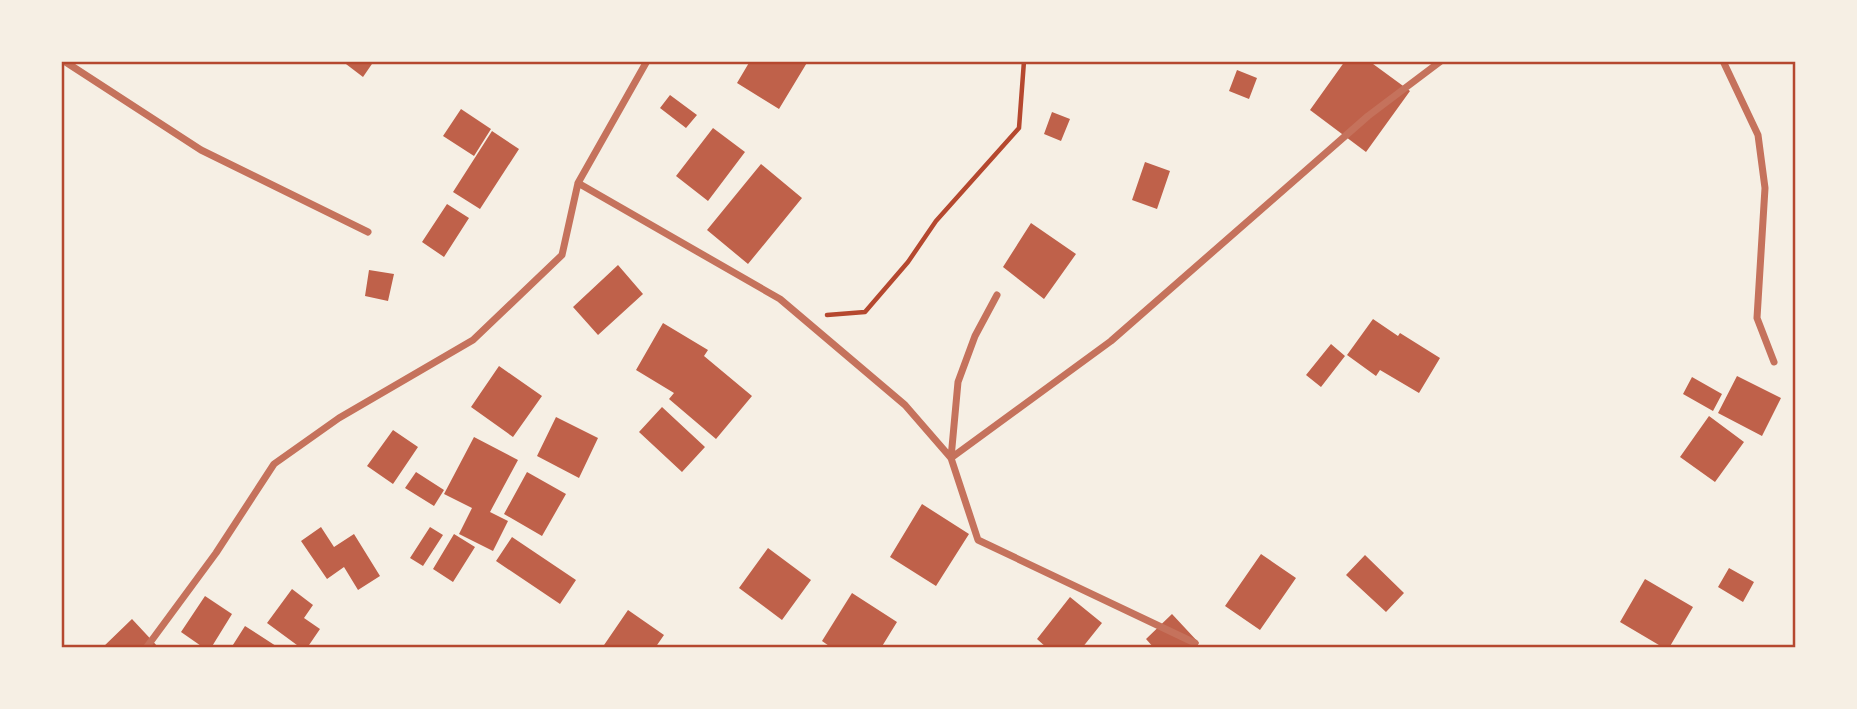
<svg xmlns="http://www.w3.org/2000/svg" width="1857" height="709" font-family="Jost,sans-serif">
	<rect width="100%" height="100%" fill="#f6efe4"/>
	<path fill="#bf614a" d="M342,61H374L363,77Z
		M750,61H808L779,109L737,83Z
		M1345,61H1369L1410,91L1366,152L1310,110Z
		M1237,70L1257,78L1249,99L1229,91Z
		M670,95L697,115L686,128L660,108Z
		M461,109L491,129L474,156L443,136Z
		M1052,112L1070,119L1061,141L1044,134Z
		M713,128L745,152L708,201L676,176Z
		M492,131L519,149L480,209L453,192Z
		M1145,162L1170,171L1157,209L1132,200Z
		M761,164L802,198L748,264L707,230Z
		M447,204L469,218L444,257L422,242Z
		M1031,223L1076,254L1044,299L1003,267Z
		M618,265L643,294L598,335L573,307Z
		M369,270L394,274L388,301L365,296Z
		M1373,319L1398,336L1400,333L1440,358L1419,393L1380,370L1376,376L1347,355Z
		M663,323L708,350L704,356L752,396L716,439L669,399L674,393L636,370Z
		M1331,344L1345,356L1321,387L1306,375Z
		M499,366L542,396L513,437L471,407Z
		M1737,376L1781,398L1762,436L1718,413Z
		M1692,377L1722,394L1713,411L1683,394Z
		M662,407L705,447L682,472L639,432Z
		M1709,416L1744,442L1715,482L1680,457Z
		M556,417L598,438L579,478L537,456Z
		M393,430L418,447L393,484L367,466Z
		M474,437L518,460L490,512L508,521L493,551L459,534L472,508L444,494Z
		M416,472L444,490L434,506L405,488Z
		M527,472L566,494L542,536L504,514Z
		M922,504L969,534L936,586L890,557Z
		M321,527L334,547L354,534L380,576L358,590L344,567L327,579L301,541Z
		M430,527L443,535L423,566L410,558Z
		M454,534L475,547L453,582L433,569Z
		M512,537L576,580L560,604L496,561Z
		M768,548L811,580L782,620L739,588Z
		M1261,554L1296,578L1260,630L1225,606Z
		M1365,555L1404,593L1386,612L1346,575Z
		M1729,568L1754,582L1743,602L1718,587Z
		M1645,579L1693,607L1669,648H1664L1620,622Z
		M292,589L313,605L304,618L320,629L307,648H301L267,623Z
		M852,593L897,622L881,648H832L822,641Z
		M205,596L232,614L211,648H204L181,632Z
		M1070,597L1102,623L1082,648H1047L1037,639Z
		M628,610L664,635L655,648H602Z
		M1172,614L1199,643L1194,648H1154L1146,639Z
		M132,619L159,648H102Z
		M245,626L276,646L275,648H231Z"/>
	<g fill="none" stroke-linecap="round" stroke-linejoin="round">
		<path stroke="#b5482f" stroke-width="4.5" d="M827,315L865,312L908,262L936,221L1019,128L1024,61"/>
		<path stroke="#c5725c" stroke-width="7" d="M64,61L201,150L368,232
			M1723,61L1758,135L1765,188L1757,318L1774,362
			M578,183L780,299L905,405L951,458L978,540L1195,643
			M951,458L1111,341L1368,116L1441,61
			M951,458L958,382L975,336L997,295
			M146,648L216,553L274,464L339,418L473,340L562,255L578,183L647,61"/>
	</g>
	<rect width="1857" height="709" fill="none" stroke="#f6efe4" stroke-width="126"/>
	<rect x="63" y="63" width="1731" height="583" fill="none" stroke="#b5482f" stroke-width="2.5"/>
</svg>
